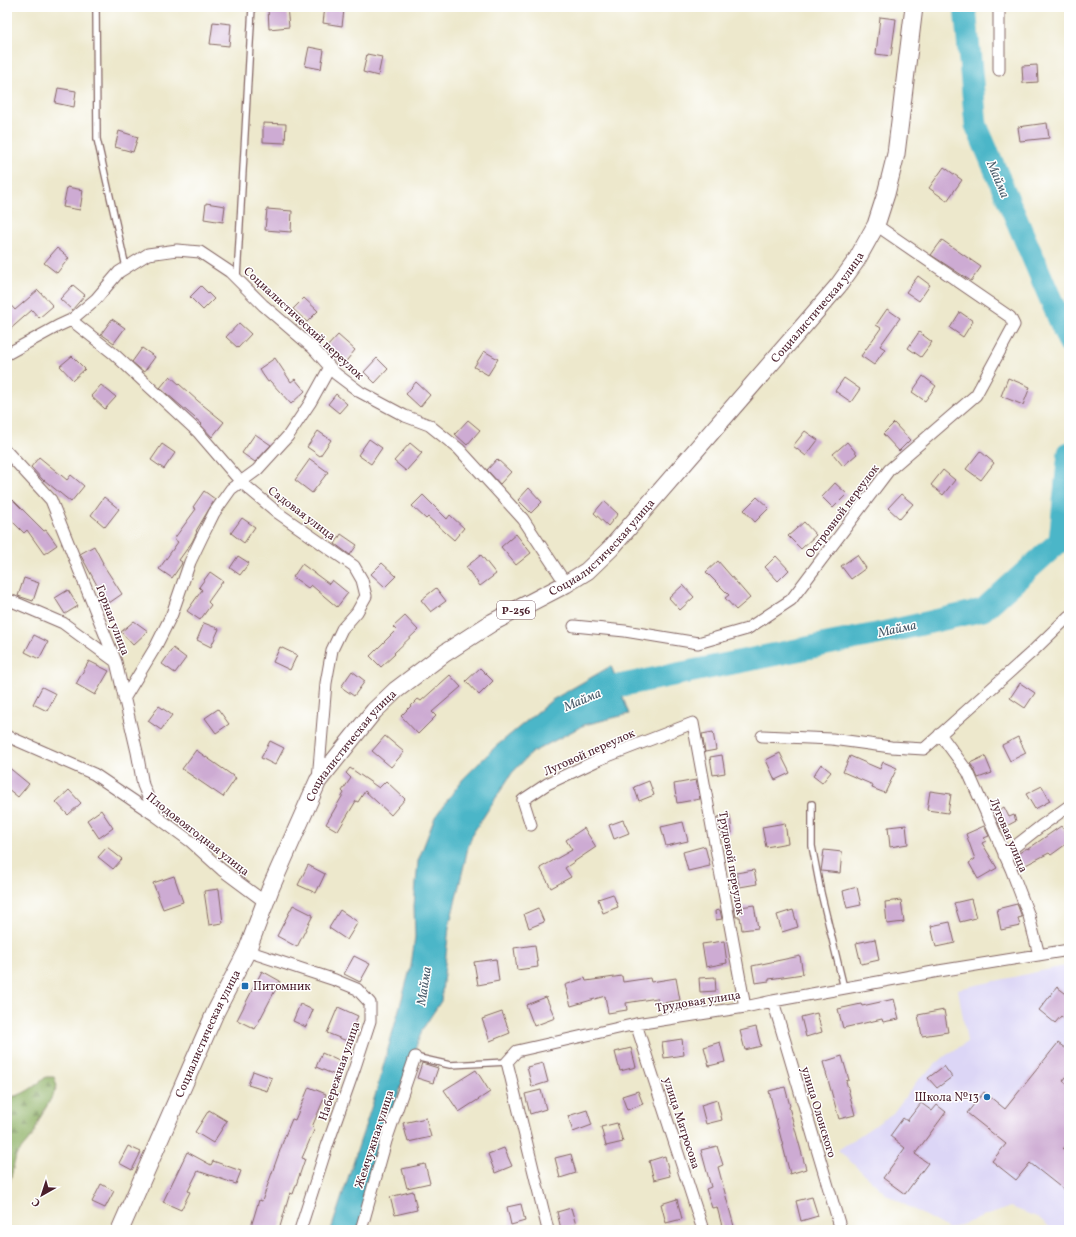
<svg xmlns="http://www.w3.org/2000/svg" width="1076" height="1237" font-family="Vollkorn,serif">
	<defs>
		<pattern id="forest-firs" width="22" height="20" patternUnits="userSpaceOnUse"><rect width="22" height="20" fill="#8db064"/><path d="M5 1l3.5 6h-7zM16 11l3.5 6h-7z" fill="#758f53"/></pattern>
	</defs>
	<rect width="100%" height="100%" fill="#fff"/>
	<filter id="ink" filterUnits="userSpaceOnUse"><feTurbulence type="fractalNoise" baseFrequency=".025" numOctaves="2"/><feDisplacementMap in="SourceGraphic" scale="8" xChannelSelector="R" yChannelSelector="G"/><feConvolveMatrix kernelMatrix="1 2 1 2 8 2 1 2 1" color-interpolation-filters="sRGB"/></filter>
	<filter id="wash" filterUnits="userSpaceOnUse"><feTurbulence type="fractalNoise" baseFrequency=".012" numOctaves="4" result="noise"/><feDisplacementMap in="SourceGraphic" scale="16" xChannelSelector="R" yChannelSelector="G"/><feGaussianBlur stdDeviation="0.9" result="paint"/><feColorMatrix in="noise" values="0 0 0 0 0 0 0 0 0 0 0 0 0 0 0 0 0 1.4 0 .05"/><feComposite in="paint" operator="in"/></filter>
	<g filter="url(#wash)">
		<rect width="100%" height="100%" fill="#ede8cc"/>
		<path fill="#dcd6f6" d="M1069,965V1230H1053L1039,1218L1011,1207L949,1229L887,1195L838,1150L893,1113L917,1081L945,1056L967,1042L958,989Z"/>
		<path fill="url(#forest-firs)" stroke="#6c6848" d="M46,1077H54L57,1086L54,1093L39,1120L34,1134L23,1147L16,1156L9,1185L7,1186V1097C23,1097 34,1086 46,1077Z"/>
		<path fill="#4bb6c8" stroke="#4a6a7a" d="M611,666L629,714L584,725L531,753L512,773L473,833L468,847L465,861L449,927L441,1001L422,1030L382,1139L359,1230H331L375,1096L411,966L415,937L414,906L418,861L435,817L463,779L494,748L552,700Z"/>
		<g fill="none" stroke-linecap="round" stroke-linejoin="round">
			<path stroke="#4bb6c8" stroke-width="23" d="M965,7L976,125L1069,342
				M590,694L598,690L882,633L983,610L1060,541L1069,453"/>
		</g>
		<g id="blocks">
			<path fill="#cdabd3" d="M268,7H287L289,27L269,29Z
				M325,7L344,10L342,26L323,23Z
				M880,17L896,19L891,56L876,54Z
				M213,22L231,24L229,46L210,44Z
				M309,47L324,50L321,69L305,66Z
				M367,54L382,57L378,76L363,72Z
				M1037,65L1038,82L1023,83L1022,66Z
				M58,88L76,91L74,107L55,103Z
				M263,123L286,124L285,143L263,142Z
				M1047,123L1049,138L1020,141L1018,127Z
				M119,131L138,137L133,152L115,147Z
				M944,167L962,180L947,201L929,188Z
				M67,187L83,190L80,210L63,207Z
				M206,203L225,206L223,222L204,219Z
				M267,209L292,211L291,232L265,230Z
				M942,240L981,267L971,281L931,255Z
				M57,248L69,258L57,273L44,263Z
				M918,276L930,285L919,301L906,292Z
				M73,285L85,295L72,310L60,299Z
				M201,286L214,299L203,310L190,297Z
				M38,290L53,306L39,318L32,310L7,332V301L15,310Z
				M304,298L318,311L307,322L293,309Z
				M887,309L900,318L880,346L885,349L874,365L861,356L881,328L876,325Z
				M960,312L973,321L963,337L950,328Z
				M112,319L125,328L114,343L101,334Z
				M239,323L251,334L238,348L226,337Z
				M919,332L932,342L921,357L908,348Z
				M338,335L355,350L343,365L325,349Z
				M142,348L155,357L144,372L132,362Z
				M484,351L498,359L488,375L474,367Z
				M72,356L85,369L73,380L60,366Z
				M275,358L291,382L295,379L305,391L291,404L270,381L268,382L259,369Z
				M377,358L388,369L375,383L364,372Z
				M170,376L198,401L224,422L212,437L201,425L202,424L160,388Z
				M923,376L936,386L925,401L912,392Z
				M844,378L860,389L851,402L835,391Z
				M1008,378L1030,387L1023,405L1001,396Z
				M416,382L430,395L420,407L406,394Z
				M101,385L116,397L105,409L91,396Z
				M336,394L347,404L339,413L328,404Z
				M468,420L480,430L467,445L455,434Z
				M894,423L910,440L899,451L883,434Z
				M318,431L331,440L320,456L307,447Z
				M805,431L818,440L806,456L793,446Z
				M255,434L271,445L255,462L242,453Z
				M369,439L382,448L371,464L358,455Z
				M847,442L857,454L843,466L833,454Z
				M410,443L422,453L406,471L394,461Z
				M162,444L175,453L164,469L151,460Z
				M980,451L994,463L981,480L966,469Z
				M39,457L67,480L71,475L84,486L71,502L44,480V481L43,480L31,467Z
				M310,459L328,472L312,493L295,480Z
				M497,459L511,472L500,484L487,470Z
				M943,470L955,480L943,495L931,485Z
				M835,483L847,494L833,508L822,497Z
				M529,488L542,502L531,513L518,500Z
				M204,491L215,499L196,531L197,532L192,542L179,560L182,562L181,565L172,578L159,569L178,542L174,539L196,509L193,507Z
				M901,494L913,504L900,519L888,508Z
				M423,495L447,519L450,515L464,528L454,540L428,517L426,519L412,506Z
				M104,497L119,509L105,527L91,515Z
				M757,497L769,508L755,522L744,510Z
				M13,500L44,531L46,530L57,545L44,554L27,530L24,533L7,516V506Z
				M604,501L618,514L608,526L594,513Z
				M242,518L255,527L244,543L231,533Z
				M804,522L816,535L801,549L788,536Z
				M341,534L357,545L350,555L335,544Z
				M516,534L531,553L516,565L501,547Z
				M94,546L103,563H102L122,594L109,603L98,587L80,554Z
				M481,555L496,574L480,586L466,567Z
				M857,555L866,568L851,579L841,566Z
				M238,556L249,563L240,575L230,568Z
				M776,556L789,570L778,581L765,567Z
				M718,561L750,598L736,610L725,598L729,595L706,572Z
				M382,563L396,576L385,587L371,574Z
				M302,564L329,584L332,580L348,593L337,607L311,585L308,588L293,577Z
				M210,572L223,581L208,602L211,605L200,620L187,611L202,590L199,587Z
				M24,578L39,583L33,601L18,596Z
				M683,585L694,597L680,610L669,598Z
				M436,588L446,601L431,612L421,600Z
				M68,590L78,606L65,614L55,598Z
				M405,616L418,630L394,653L395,654L381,667L370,656L396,630L393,627Z
				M134,621L148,631L133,645L121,632Z
				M204,623L219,629L211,647L197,640Z
				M34,635L48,642L39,659L25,652Z
				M280,647L297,655L290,670L273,662Z
				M173,648L186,658L175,673L162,664Z
				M89,661L109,671L95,695L76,684Z
				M480,668L493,681L479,695L466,681Z
				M352,671L365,681L354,696L341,687Z
				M450,675L461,687L432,712L436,716L418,734L401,716L418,699L421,701Z
				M1020,683L1035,693L1025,708L1010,698Z
				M42,687L56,694L47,711L33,704Z
				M159,706L172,715L161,730L148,721Z
				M218,709L229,724L216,733L205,718Z
				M713,732L716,750L705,752L702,734Z
				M385,736L404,752L391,767L372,751Z
				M1018,737L1026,753L1010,761L1002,745Z
				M270,741L284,748L275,765L261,758Z
				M196,750L236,778L223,797L182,769Z
				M780,753L790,773L775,780L766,760Z
				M722,755L725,773L713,775L710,757Z
				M850,756L880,769L883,762L897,768L885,793L872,788L873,785L843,772Z
				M985,756L992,773L978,778L974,769L970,763Z
				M821,764L831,772L822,783L813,776Z
				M7,766L29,784L18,797L7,788Z
				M350,768L379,788L386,781L405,799L391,815L365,791L358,802L356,801L338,831L326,824L344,793L342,791L351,778L346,773Z
				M696,780L700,799L677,803L674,784Z
				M649,781L654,795L639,801L634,787Z
				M1042,786L1050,801L1035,809L1026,794Z
				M69,790L81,803L68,815L56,802Z
				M930,791L951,794L948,813L927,810Z
				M1004,807L1009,817L1014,815L1016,821L1001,829L994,813Z
				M101,810L113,828L99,838L87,820Z
				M730,815L732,833L721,835L718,817Z
				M623,820L629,833L614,839L609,825Z
				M683,822L688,841L666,846L661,827Z
				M785,823L788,843L766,847L762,827Z
				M906,825L908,844L890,847L888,827Z
				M984,826L989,836L984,838L986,841L982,843L997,868L978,879L969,863L975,859L966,834Z
				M1061,826L1069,837V842L1051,855L1049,853L1018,869L1013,857L1027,848L1028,849Z
				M584,828L596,847L565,868L571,877L551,888L540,868L572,850L566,840Z
				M705,846L710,866L688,871L683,852Z
				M107,847L122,859L113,869L98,857Z
				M824,850L842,852L840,873L821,871Z
				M308,865L325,874L316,893L298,885Z
				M754,870L757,884L740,887L736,873Z
				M174,876L183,902L163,909L153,883Z
				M857,887L861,905L847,908L843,891Z
				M219,889L223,923L209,925L204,891Z
				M613,894L618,907L603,913L598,899Z
				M971,899L976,918L960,922L954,903Z
				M901,900L904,922L887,924L885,902Z
				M1017,904L1022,917L1018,918L1020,926L1001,930L997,909Z
				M293,905L313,915L297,947L277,936Z
				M754,905L758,928L742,930L740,917H736L734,908Z
				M538,908L544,922L529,928L524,914Z
				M340,910L358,922L347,940L329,928Z
				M720,910L722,919L716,920L715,911Z
				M793,910L798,927L782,932L777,915Z
				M950,922L955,943L936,947L931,926Z
				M875,939L879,960L861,964L856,943Z
				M724,941L727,963L706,967L702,944Z
				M535,945L538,967L517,970L514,948Z
				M354,956L370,964L360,982L344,974Z
				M800,956L803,974L769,979V981L755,983L752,966Z
				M496,959L499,981L478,985L474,962Z
				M262,971L280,981L255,1029L237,1020Z
				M622,976L623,982L650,978L651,982L676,978L680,1000L658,1004L657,998L626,1003L627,1010L608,1013L605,996L571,1006L565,985L585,978L586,981Z
				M715,977L716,991L700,992L699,978Z
				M1057,987L1069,996V1023L1061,1016L1055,1023L1039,1010Z
				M546,997L555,1018L534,1026L526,1005Z
				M894,999L899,1019L883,1022L882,1019L843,1028L838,1009L861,1004L862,1006Z
				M300,1004L313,1010L306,1027L293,1021Z
				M338,1007L358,1016L347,1041L327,1033Z
				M944,1010L948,1032L922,1036L918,1015Z
				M502,1012L510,1033L490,1041L482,1019Z
				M817,1013L822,1032L806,1037L801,1017Z
				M756,1027L761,1046L745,1050L740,1031Z
				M682,1039L684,1055L664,1058L662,1042Z
				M720,1042L725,1062L709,1066L704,1047Z
				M1058,1043L1069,1051V1073L1063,1081L1069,1086V1142L1063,1149L1069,1154V1194L1030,1163L1016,1180L992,1161L1006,1144L967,1113L984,1092L1005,1109Z
				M631,1048L636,1067L620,1071L615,1052Z
				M322,1053L341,1062L335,1075L316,1067Z
				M842,1056L849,1080L846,1081L855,1115L839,1119L823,1062Z
				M422,1063L438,1068L433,1083L417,1078Z
				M543,1063L548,1082L532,1087L527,1067Z
				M944,1066L952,1077L937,1088L928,1078Z
				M476,1070L490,1092L459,1112L444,1090Z
				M253,1071L272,1078L267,1091L248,1085Z
				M309,1087L326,1094L312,1127L315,1128L302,1158L305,1159L293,1194L290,1193L279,1230H250L259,1200L262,1201L285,1136L292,1119L295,1120Z
				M785,1087L790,1106L789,1107L806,1169L790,1174L769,1091Z
				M541,1090L546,1109L530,1114L525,1094Z
				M638,1091L643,1104L627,1110L622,1096Z
				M717,1100L722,1120L706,1124L701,1105Z
				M921,1103L932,1111L937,1105L946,1112L915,1154L928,1163L905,1194L883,1178L905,1148L890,1136L903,1118L907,1121Z
				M209,1110L227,1121L213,1143L195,1132Z
				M587,1110L592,1125L573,1132L568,1116Z
				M426,1118L431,1137L408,1142L403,1123Z
				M617,1123L623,1142L606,1146L601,1127Z
				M128,1146L141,1152L132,1170L119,1163Z
				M717,1146L723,1165L718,1167L735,1230H723L717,1207L712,1208L706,1189L711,1187L701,1150Z
				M504,1148L512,1166L495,1173L488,1154Z
				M187,1152L211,1165L213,1161L241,1171L236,1184L198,1171L188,1191L190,1192L181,1210L163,1202Z
				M571,1154L576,1173L560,1178L555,1158Z
				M665,1156L670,1176L654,1180L649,1161Z
				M425,1164L430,1183L407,1188L402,1169Z
				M101,1184L114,1191L105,1208L92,1202Z
				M413,1191L417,1210L395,1215L390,1197Z
				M812,1197L818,1216L801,1221L796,1201Z
				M677,1199L682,1219L666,1223L661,1204Z
				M521,1204L525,1221L511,1225L507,1207Z
				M571,1208L576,1225L561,1229L557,1212Z"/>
		</g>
	</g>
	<g filter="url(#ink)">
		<use href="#blocks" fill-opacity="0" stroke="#836563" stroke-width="1"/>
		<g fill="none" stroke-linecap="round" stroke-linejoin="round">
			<defs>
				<path id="service" d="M96,7L97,139L126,267
					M237,278L252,7
					M812,804V846L821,893L844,988
					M415,1057L450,1065L507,1062"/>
				<path id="minor" d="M999,7V70
					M71,320L114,354L198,432L241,482L278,513L354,566L362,580L366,596L357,612L342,629L332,650L326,683L318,780
					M7,354L58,326L71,320L96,299L119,272L148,254L177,250L200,252L230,272L263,305L313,348L336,374L360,392L405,416L429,425L459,449L523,519L566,584
					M7,452L51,500L116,662L137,752L143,785L156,816
					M7,599L63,623L115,661
					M574,626L625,631L698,643L747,629L791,600L889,470L976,395L1014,325L1010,317L876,225
					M124,699L156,646L172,614L190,562L202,537L214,513L231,489L257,470L288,436L310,403L330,367
					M940,734L968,772L1011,869L1029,916L1039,955
					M7,736L94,774L156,816L190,841L222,870L265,902
					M762,736L832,739L891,747L924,749L1033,651L1069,616
					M531,825L523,800L547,784L600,759L693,723L745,1007
					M1004,855L1041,826L1069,806
					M247,951L335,980L357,989L370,1003V1021L354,1070L327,1146L300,1230
					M773,1001L841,1230
					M636,1024L703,1230
					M361,1230L386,1141L415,1057
					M548,1230L507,1062L517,1051L636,1024L745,1007L773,1001L939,971L1069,950"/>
				<g id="primary">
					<path id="s1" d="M120,1230L215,1013L247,951L271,887L318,781L374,711L396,690L445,653L493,622L566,584L587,571L611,548L838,286L856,261L876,225L886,194L896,154L914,7"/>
				</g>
			</defs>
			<use href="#service" stroke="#836563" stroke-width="8"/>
			<use href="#minor" stroke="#836563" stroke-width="13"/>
			<use href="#primary" stroke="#836563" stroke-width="19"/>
			<use href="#service" stroke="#fff" stroke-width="5.5"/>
			<use href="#minor" stroke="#fff" stroke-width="11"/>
			<use href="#primary" stroke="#fff" stroke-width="17"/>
		</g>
	</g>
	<g fill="#1f6fb2" stroke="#fff" stroke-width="1.5">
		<rect x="241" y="982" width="8" height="8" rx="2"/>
		<circle cx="987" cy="1097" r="4"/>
	</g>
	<g text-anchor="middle" stroke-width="3" stroke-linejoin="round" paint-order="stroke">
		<rect fill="#fff" stroke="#80626b" stroke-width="1" x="497" y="601" width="38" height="18" rx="3"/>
		<g font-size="11" font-weight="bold" fill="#4a1f2b">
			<text x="516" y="614">Р-256</text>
		</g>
		<g font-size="12" fill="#4a1f2b" stroke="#fff">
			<text dy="4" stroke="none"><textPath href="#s1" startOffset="1187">Социалистическая улица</textPath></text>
			<text transform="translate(304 323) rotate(43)" y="4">Социалистический переулок</text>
			<text transform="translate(842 511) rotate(-53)" y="4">Островной переулок</text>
			<text transform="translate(302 513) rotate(37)" y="4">Садовая улица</text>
			<text dy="4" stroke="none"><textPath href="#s1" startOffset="863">Социалистическая улица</textPath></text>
			<text transform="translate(113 620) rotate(69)" y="4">Горная улица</text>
			<text dy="4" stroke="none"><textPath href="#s1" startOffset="539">Социалистическая улица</textPath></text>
			<text transform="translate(589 752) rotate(-24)" y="4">Луговой переулок</text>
			<text transform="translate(198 834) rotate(38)" y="4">Плодовоягодная улица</text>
			<text transform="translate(1009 835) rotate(67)" y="4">Луговая улица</text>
			<text transform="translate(732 863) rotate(80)" y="4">Трудовой переулок</text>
			<text transform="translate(698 1001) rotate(-9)" y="4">Трудовая улица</text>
			<text dy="4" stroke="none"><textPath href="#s1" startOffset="215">Социалистическая улица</textPath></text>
			<text transform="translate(339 1071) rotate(-71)" y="4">Набережная улица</text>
			<text transform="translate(819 1112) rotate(73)" y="4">улица Олонского</text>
			<text transform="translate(682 1123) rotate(72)" y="4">улица Матросова</text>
			<text transform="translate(374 1139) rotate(-72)" y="4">Жемчужная улица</text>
		</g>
		<g font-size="12" fill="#4a1f2b" stroke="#fff" text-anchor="start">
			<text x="253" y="990">Питомник</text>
			<text x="979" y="1101" text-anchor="end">Школа №13</text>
		</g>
		<g font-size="13" font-style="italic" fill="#4a5b6a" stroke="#fff">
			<text transform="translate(999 179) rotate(67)" y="5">Майма</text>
			<text transform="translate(897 628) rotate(-12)" y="5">Майма</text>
			<text transform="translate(582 699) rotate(-23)" y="5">Майма</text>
			<text transform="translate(423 986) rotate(-81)" y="5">Майма</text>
		</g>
	</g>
	<rect width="1076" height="1237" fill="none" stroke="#fff" stroke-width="24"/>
	<g transform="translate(42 1195) rotate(219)" stroke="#ffffff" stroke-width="3" paint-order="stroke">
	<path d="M0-3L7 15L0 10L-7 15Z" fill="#4a1f2b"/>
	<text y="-6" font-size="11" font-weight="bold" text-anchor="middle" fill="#4a1f2b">С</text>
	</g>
</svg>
